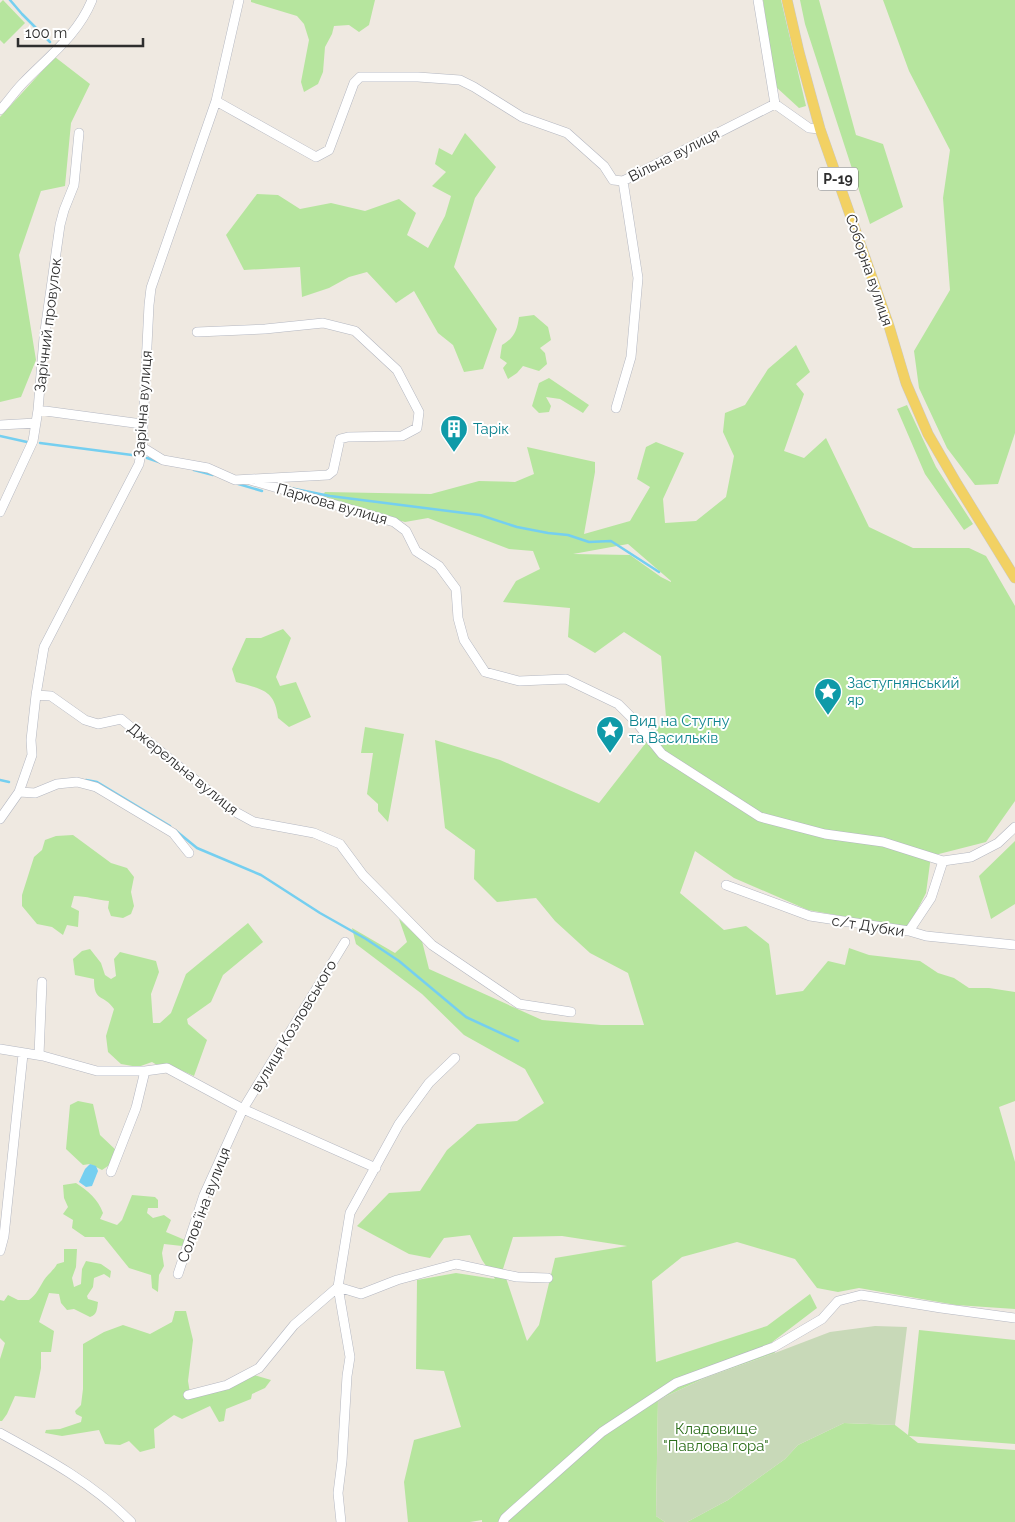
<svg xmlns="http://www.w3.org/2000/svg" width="1015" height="1522" font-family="Raleway,sans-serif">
	<rect width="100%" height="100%" fill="#efe9e1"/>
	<path fill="#b6e59e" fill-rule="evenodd" d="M3,0L25,23L4,44L0,40V3Z
		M251,0H375L369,25L359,32L349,25L334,26L332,34L325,47L323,72L318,84L304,92L301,82L309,40L304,24L297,16L251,2Z
		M763,0H781L806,106L799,108L775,86Z
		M800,0H819L856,135L883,144L903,207L870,224L805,24Z
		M883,0H1015V433L998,484L975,485L947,448L919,388L914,351L950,290L943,198L950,150L909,71Z
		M55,57L90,84L71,123L65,186L41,191L19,255L36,360L21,397L0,402V117Z
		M465,133L496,167L475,198L454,267L497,329L483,369L464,372L453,345L438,333L414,291L396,303L367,272L349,277L329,288L302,297L300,267L244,270L226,235L257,194L278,195L300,209L331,203L365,211L399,199L416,213L407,235L428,248L445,216L451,196L432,186L446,172L435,164L439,148L452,155Z
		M534,315L548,327L551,340L540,348L545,353L547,364L539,371L523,366L517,373L508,379L503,368L507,363L500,358L502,345C514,338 517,331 519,317Z
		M796,345L810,372L796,384L804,394L784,451L804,458L826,438L869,527L913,548H969L986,556L1015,606V801L986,842L931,856L926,893L908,928L808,910L734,878L695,851L680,893L724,930L746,926L769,944L776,995L803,991L828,961L845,965L849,948L869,955L920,961L938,973L954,978L969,988H989L1015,992V1101L999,1107L1015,1162V1309L956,1305L859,1288L838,1292L817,1288L795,1259L737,1242L682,1257L652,1281L656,1362L767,1326L810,1294L817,1308L771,1343L775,1353L707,1377L658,1400L656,1516L665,1522H482V1520L470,1522H408L404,1482L414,1440L461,1427L444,1371L416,1369L417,1280L456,1273L495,1279L482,1260L470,1235L444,1238L430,1258L409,1254L357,1226L389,1193L420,1191L447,1150L477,1124L517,1121L544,1103L525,1069L464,1035L422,994L356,944L352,928L395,953L407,942L399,919L422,941L429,969L542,1020L601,1025H644L628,973L590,953L555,921L536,898L497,902L474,879L475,850L445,828L435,740L500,760L599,803L666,717L661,656L624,632L595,653L568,637L570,608L503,602L516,581L540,569L533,551L509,549L428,518L405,522L320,499L325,492L431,494L479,481L515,482L534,474L527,447L595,462V472L584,534L630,521L650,487L637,479L646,447L656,442L684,453L663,499L665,523L696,521L726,497L734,456L723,432L725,413L745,405L768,369ZM628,544L671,581V582L661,577L630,555L573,554ZM562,1236L627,1246L555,1258L539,1325L527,1341L503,1269L513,1237Z
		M549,378L589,405L583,413L560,399L546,397L551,406L549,412L539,413L532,406L539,383Z
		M907,405L936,467L973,524L964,530L925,474L897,409Z
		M283,629L291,638L276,677L280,686L296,682L311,717L289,727L278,718C275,689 261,689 236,682L232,669L246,638H261Z
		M365,727L404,734L388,822L378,811V804L367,794L373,753H361Z
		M73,835L111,863L127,868L134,877L131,892L134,906L131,914L123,918L111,916L108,908L109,901C96,900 87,896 74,896L71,907L79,911L78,927L67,925L63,935L52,927L37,924L22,906V895L34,857L42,850L45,840L56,836Z
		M1015,841V904L991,919L979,876Z
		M248,923L263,942L223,975L211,1002L187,1019L188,1024L207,1040L194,1076L167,1064L157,1065L152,1062L138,1067L121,1064L108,1052L106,1036L114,1009C103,993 94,1003 94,979L75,975L73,959L82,951L90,949L101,963L105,975L111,979L116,976L114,959L120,952L156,961L159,972L151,994L153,1023H160L171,1013L186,974Z
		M78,1101L93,1104L100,1135L118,1152L108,1166L102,1170L90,1164L83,1165L66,1149L70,1105Z
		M76,1183C88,1191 98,1199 103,1213L100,1219L117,1225L122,1220L132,1195L155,1197L158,1200V1208H148L147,1213L153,1218L164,1215L171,1220L166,1232L185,1240L182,1246L164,1244L162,1253L164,1266L159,1275L158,1292L152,1288L151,1275L129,1268L104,1237H85L72,1228L73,1220L63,1214L68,1207L64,1198L63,1185Z
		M64,1249H77L76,1267L72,1278L74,1287L81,1284L82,1269L86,1261L101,1264L111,1271L110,1278L104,1274L94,1278L93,1287L87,1296L88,1299L98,1302C97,1309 97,1315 90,1317L74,1309L67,1310L61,1303L59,1294L49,1293L39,1322L54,1331L51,1352H41V1368L35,1398L15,1396L7,1414L2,1421H0V1359L5,1343L0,1338V1300L4,1301L8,1295L18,1300H29C37,1294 39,1288 44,1280C48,1274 54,1270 57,1264L64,1262Z
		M175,1311H186L193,1340L188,1381L190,1393L254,1375L271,1380L265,1388L252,1394L251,1399L226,1409L224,1421L219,1422L210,1406L182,1419L174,1415L154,1429L155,1448L140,1452L129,1441L120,1445L105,1444L99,1430L62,1436L45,1433L46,1430L60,1429L81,1422L82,1417L76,1414L75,1411L81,1405L83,1389V1344L104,1332L123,1325L150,1334L172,1322Z
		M919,1330L1015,1340V1444L909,1436L918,1443L1015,1450V1522H687L728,1500L785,1459L798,1445L844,1423L895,1425L908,1435Z"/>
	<path fill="#c8d9b8" d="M875,1326L907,1327L895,1425L844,1423L798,1445L785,1459L728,1500L687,1522H665L656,1516L658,1400L707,1377L775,1353L830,1332Z"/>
	<path fill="#75cff0" d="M90,1164L96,1166L98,1171L92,1186L86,1187L79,1182L85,1169Z"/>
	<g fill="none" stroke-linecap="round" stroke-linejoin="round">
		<path stroke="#75cff0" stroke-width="2.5" d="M10,0L22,14L50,42
			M0,436L27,442
			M40,443L132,455
			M147,458L162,463
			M194,470L213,475
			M235,483L262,491
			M290,488L330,496L480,515L517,527L548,533L568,535L589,542L611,541L659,572
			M0,780L9,782
			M86,780L97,782L170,826
			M175,830L197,848L261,875L320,913L366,939L399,961L466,1017L518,1041"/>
		<defs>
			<path id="minor" d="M758,0L775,104L809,128L820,129
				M216,101L316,157L329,150L354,83L360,77H418L460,80L474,87L522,117L567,133L604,166L613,180L623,181L775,104
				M0,110C8,102 14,92 23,83C48,57 78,35 92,0
				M616,408L631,357L638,278L623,181
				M38,410L142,424
				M0,425L36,423
				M142,447L163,460L208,468L235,480L328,475L333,471L340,439L348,437L402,436L417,428L419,412L397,370L355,331L323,323L265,329L197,332
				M250,480L394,522L406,531L416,551L439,566L456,589L458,618L464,640L485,672L519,681L566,679L618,704L637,723L662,754L760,817L825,834L883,842L943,861
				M0,512L33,441L38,410L44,338L60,225L64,210L74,185L79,133
				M36,695L51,696L85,720L98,724L121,719L232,810L254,822L314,833L340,844L363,875L432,945L519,1004L571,1012
				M19,792L35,793L57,784L77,782L96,787L173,833L189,853
				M0,819L19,792L32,755L31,740L36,695L44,647L139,464L142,447L149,305L151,288L216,101L239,0
				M726,885L810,916L909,931L926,936L1015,945
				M909,931L931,898L943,861L971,857L998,843L1015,827
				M0,1049L43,1056L97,1071H145L167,1068L243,1109L376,1168
				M39,1055L42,982
				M111,1172L136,1108L145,1071
				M0,1251L4,1236L23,1054
				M178,1274L204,1195L243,1109L345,942
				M338,1287L361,1294L397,1280L456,1264L517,1277L548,1278
				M188,1395L227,1385L259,1368L294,1325L338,1287
				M0,1433C46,1458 94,1484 131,1522
				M341,1522L338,1493L342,1461L347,1376L350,1357L338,1287L350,1213L399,1124L429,1083L455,1058
				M503,1522L505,1518L602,1432L676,1383L774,1347L822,1319L838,1301L861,1295L941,1308L1015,1318"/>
			<path id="major" d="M787,0L799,52L820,129L889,326L906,383L928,434L957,484L1015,578"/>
		</defs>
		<use href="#minor" stroke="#b4b7c1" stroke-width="10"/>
		<use href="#major" stroke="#c9c9c9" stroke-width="11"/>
		<use href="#minor" stroke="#fff" stroke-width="9"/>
		<use href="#major" stroke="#f2d163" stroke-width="10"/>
	</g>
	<defs>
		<symbol id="building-pin" viewBox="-11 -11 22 30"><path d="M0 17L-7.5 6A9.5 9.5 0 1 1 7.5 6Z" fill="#0f9aa8" stroke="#fff"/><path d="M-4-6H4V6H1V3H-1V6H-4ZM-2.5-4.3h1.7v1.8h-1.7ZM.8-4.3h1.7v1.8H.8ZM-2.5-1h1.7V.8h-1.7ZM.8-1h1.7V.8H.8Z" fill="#fff"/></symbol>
		<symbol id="sight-pin" viewBox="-11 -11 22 30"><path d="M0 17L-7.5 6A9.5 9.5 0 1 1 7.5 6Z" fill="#0f9aa8" stroke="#fff"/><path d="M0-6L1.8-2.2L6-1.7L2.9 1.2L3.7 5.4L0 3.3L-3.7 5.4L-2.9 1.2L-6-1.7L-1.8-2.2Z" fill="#fff"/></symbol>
	</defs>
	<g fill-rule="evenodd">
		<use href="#building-pin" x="438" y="413" width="32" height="43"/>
		<use href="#sight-pin" x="812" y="676" width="32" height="43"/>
		<use href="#sight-pin" x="594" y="714" width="32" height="43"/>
	</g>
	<g text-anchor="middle" stroke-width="4" stroke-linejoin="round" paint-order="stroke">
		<rect fill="#fff" stroke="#6d6d6d" stroke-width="1" x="818" y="167.5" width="40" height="23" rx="4"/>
		<g font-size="14" font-weight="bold" fill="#2e2e2e">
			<text x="838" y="184">Р-19</text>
		</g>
		<g font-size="15" fill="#2e2e2e" stroke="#fff">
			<text transform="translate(674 155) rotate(-27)" y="5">Вільна вулиця</text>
			<text transform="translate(869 270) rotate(71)" y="5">Соборна вулиця</text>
			<text transform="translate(48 325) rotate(-83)" y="5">Зарічний провулок</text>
			<text transform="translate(143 404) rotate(-86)" y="5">Зарічна вулиця</text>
			<text transform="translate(332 504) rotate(16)" y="5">Паркова вулиця</text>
			<text transform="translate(183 769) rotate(39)" y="5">Джерельна вулиця</text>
			<text transform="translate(868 926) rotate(9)" y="5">с/т Дубки</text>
			<text transform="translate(294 1026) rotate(-59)" y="5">вулиця Козловського</text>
			<text transform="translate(204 1205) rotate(-69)" y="5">Соловʼїна вулиця</text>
		</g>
		<g font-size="15" fill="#0d838f" stroke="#fff" text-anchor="start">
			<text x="473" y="434">Тарік</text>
			<text x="847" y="688">Застугнянський<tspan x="847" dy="17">яр</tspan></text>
			<text x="629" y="726">Вид на Стугну<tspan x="629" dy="17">та Васильків</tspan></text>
		</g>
		<g font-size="15" fill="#2c6e1b" stroke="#fff">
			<text x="716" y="1434">Кладовище<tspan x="716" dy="17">"Павлова гора"</tspan></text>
		</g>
	</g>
	<path d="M18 38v8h125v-8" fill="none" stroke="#2e2e2e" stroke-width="2.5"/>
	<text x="25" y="38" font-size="15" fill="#2e2e2e" stroke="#ffffff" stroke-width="4" paint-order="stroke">100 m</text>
</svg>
